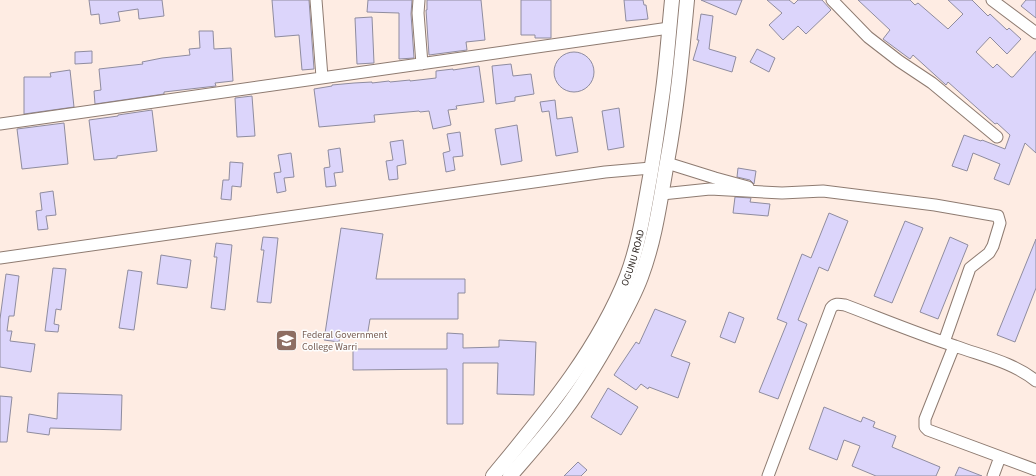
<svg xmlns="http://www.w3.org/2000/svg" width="1036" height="476" font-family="'Source Sans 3',sans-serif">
	<rect width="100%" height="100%" fill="#feece3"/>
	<path fill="#dcd5fb" stroke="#8f8c9f" d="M89,0H162L164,16L139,19L138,9L118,12L120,21L100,24L99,14L91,15Z
		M272,0H309L314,69L302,70L299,35L275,37Z
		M368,0H412L411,14L414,58L399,59V13L367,12Z
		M427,0H481L485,40L466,42L467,50L429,55L426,10H427Z
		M521,0H551V38H535V35H521Z
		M624,0H643L644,5H646L648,19L626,21Z
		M701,0H742L736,15Z
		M767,0H789L794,4L798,0H822L831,10L806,34L798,26L783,40L769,25L782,13Z
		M858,0H910L915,5L918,3L948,29L963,14L948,0H972L988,16L990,14L1007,30L1009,28L1021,39L1007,54L990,37L976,52L993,68L997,64L1011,77H1013L1036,51V153L1025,143L1009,185L994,179L1000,164L973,153L967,171L952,166L964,135L981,141L982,140L1005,149L1010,135L997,123L995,124L948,82L946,85L913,55L910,59L883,39L890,30Z
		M1026,0H1036V18L1021,6Z
		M701,14L713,16L709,49L736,57L732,72L693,60L699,40H697Z
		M372,17L374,63L357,64L355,18Z
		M199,31H213L214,49L231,48L233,81L215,83L216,86L164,92V94L95,104L94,91L101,90L99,69L143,64L142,62L162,58L190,55L189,49L200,48Z
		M757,49L775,58L769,72L750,62Z
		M92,51V63L75,64V52Z
		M554 72a20 20 0 1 1 40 0a20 20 0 1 1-40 0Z
		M511,64L513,76L531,74L534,94L515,97V101L496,104L492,66Z
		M479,66L484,102L456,106L457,109L448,110L451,125L433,129L429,111L420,112L419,111L374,115L375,122L319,127L314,89L332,86V85L354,83L372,82V83L389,81L390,82L410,80V81L436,78V71L453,69V70Z
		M70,70L74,107L24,114V77H51L50,73Z
		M252,96L255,136L237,137L235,98Z
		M555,100L557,119L572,117L578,152L556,156L549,111L542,112L540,102Z
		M619,108L624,147L608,150L602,111Z
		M152,110L157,151L117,156V158L94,160L89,120L118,116V115Z
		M64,123L68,164L22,169L17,129Z
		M517,125L522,161L501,165L495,129Z
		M460,132L463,156L453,157L455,170L446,172L443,153L450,151L447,134Z
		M403,140L406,164L397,166L398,179L389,180L386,161L393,160L390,142Z
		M340,148L343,172L334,173L336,186L326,187L324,168L330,167L328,150Z
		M291,153L294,177L284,178L286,191L277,193L274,173L281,172L278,155Z
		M230,162L243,163L241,187L232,186L231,200L221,199L223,180H229Z
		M738,168L756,171L754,184L750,180L737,177Z
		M53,191L56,215L46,216L48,229L38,230L36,211L42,210L40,193Z
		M735,197L751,198L750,202L770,204L768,216L733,213Z
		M829,213L848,221L828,271L819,267L798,320L807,324L778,399L759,392L787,323L777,319L802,254L811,258Z
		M905,221L923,228L892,303L874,296Z
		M341,228L383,234L376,279H465V293H458V319H370L367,337L340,333L339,342L324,340Z
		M263,237L278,238L271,303L257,302L264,250H261Z
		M950,237L968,245L938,319L920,312Z
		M1036,239V288L1015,342L997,335Z
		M216,243L232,245L225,310L211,308L217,257H214Z
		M161,255L191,260L187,288L157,284Z
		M53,268L66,269L61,310L56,309L54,324L59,325L58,332L45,331Z
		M128,270L142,272L134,330L119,328Z
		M6,274L19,276L14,316H9L7,331H12L10,341L35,344L31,372L0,367V319Z
		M655,309L686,321L671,356L690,363L678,398L649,387L648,389L641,384L636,390L614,375L636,342L639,344Z
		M729,312L744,318L735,343L720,337Z
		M447,333L463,334V348L499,347V340L536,342L534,395L497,394L498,363H463V424H447V369L353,370V349H447Z
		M608,388L638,407L621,435L591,417Z
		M58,393L122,395L121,430L50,428L49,435L27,432L29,414L57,419Z
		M0,396L12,397L7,442H0Z
		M824,407L861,422L863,417L875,422L873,427L896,436L892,447L940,467L936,476H876L852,466L860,446L844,440L837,460L809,449Z
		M578,462L587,470L581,476H564Z
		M959,467L982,476H955Z"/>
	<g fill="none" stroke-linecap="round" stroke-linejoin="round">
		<defs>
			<path id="minor" d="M316,0L322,77
				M419,0L418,13L422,64
				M832,0L868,37L899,61L932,83L997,137
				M992,0L1036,33
				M0,124C223,93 446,60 669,28
				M667,163L715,178L748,187
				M662,194L710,189L782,193L823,191L935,205L998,216L1000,223L993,246L989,253L970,268L944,342
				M0,258L605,172L651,168
				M954,346L925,419V427L928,430L1036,470
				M768,476L831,308C835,303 839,304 845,305C882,319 918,334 955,346C982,356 1013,362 1036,381
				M993,476L1000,457"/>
			<g id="major">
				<path id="s1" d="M493,476C544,414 597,352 627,276C639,244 644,210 650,177C655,148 659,119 663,90C667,60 669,30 672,0"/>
				<path d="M510,476C528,455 547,434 564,411C583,386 599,359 614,332C624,314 634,296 641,277C655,240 660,201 667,162C677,109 682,54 687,0"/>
			</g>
		</defs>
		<use href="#minor" stroke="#8e7b71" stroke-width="13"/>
		<use href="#major" stroke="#8e7b71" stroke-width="16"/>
		<use href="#minor" stroke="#fff" stroke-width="11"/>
		<use href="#major" stroke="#fff" stroke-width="14"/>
	</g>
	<defs>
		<symbol id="university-square" viewBox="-11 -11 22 22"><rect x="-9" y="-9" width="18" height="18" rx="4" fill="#8d6e63" stroke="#fdfdfd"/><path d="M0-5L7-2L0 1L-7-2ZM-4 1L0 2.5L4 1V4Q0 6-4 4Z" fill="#fff"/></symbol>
	</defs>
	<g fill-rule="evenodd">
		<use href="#university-square" x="274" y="328" width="25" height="25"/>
	</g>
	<g text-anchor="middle" stroke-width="3" stroke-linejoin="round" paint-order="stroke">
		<g font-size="10" fill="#2e2622" stroke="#fdfdfd">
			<text dy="4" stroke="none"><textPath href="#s1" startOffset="261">OGUNU ROAD</textPath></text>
		</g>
		<g font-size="10" fill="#785e54" stroke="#fdfdfd" text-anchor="start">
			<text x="302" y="338">Federal Government<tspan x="302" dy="12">College Warri</tspan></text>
		</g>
	</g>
</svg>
